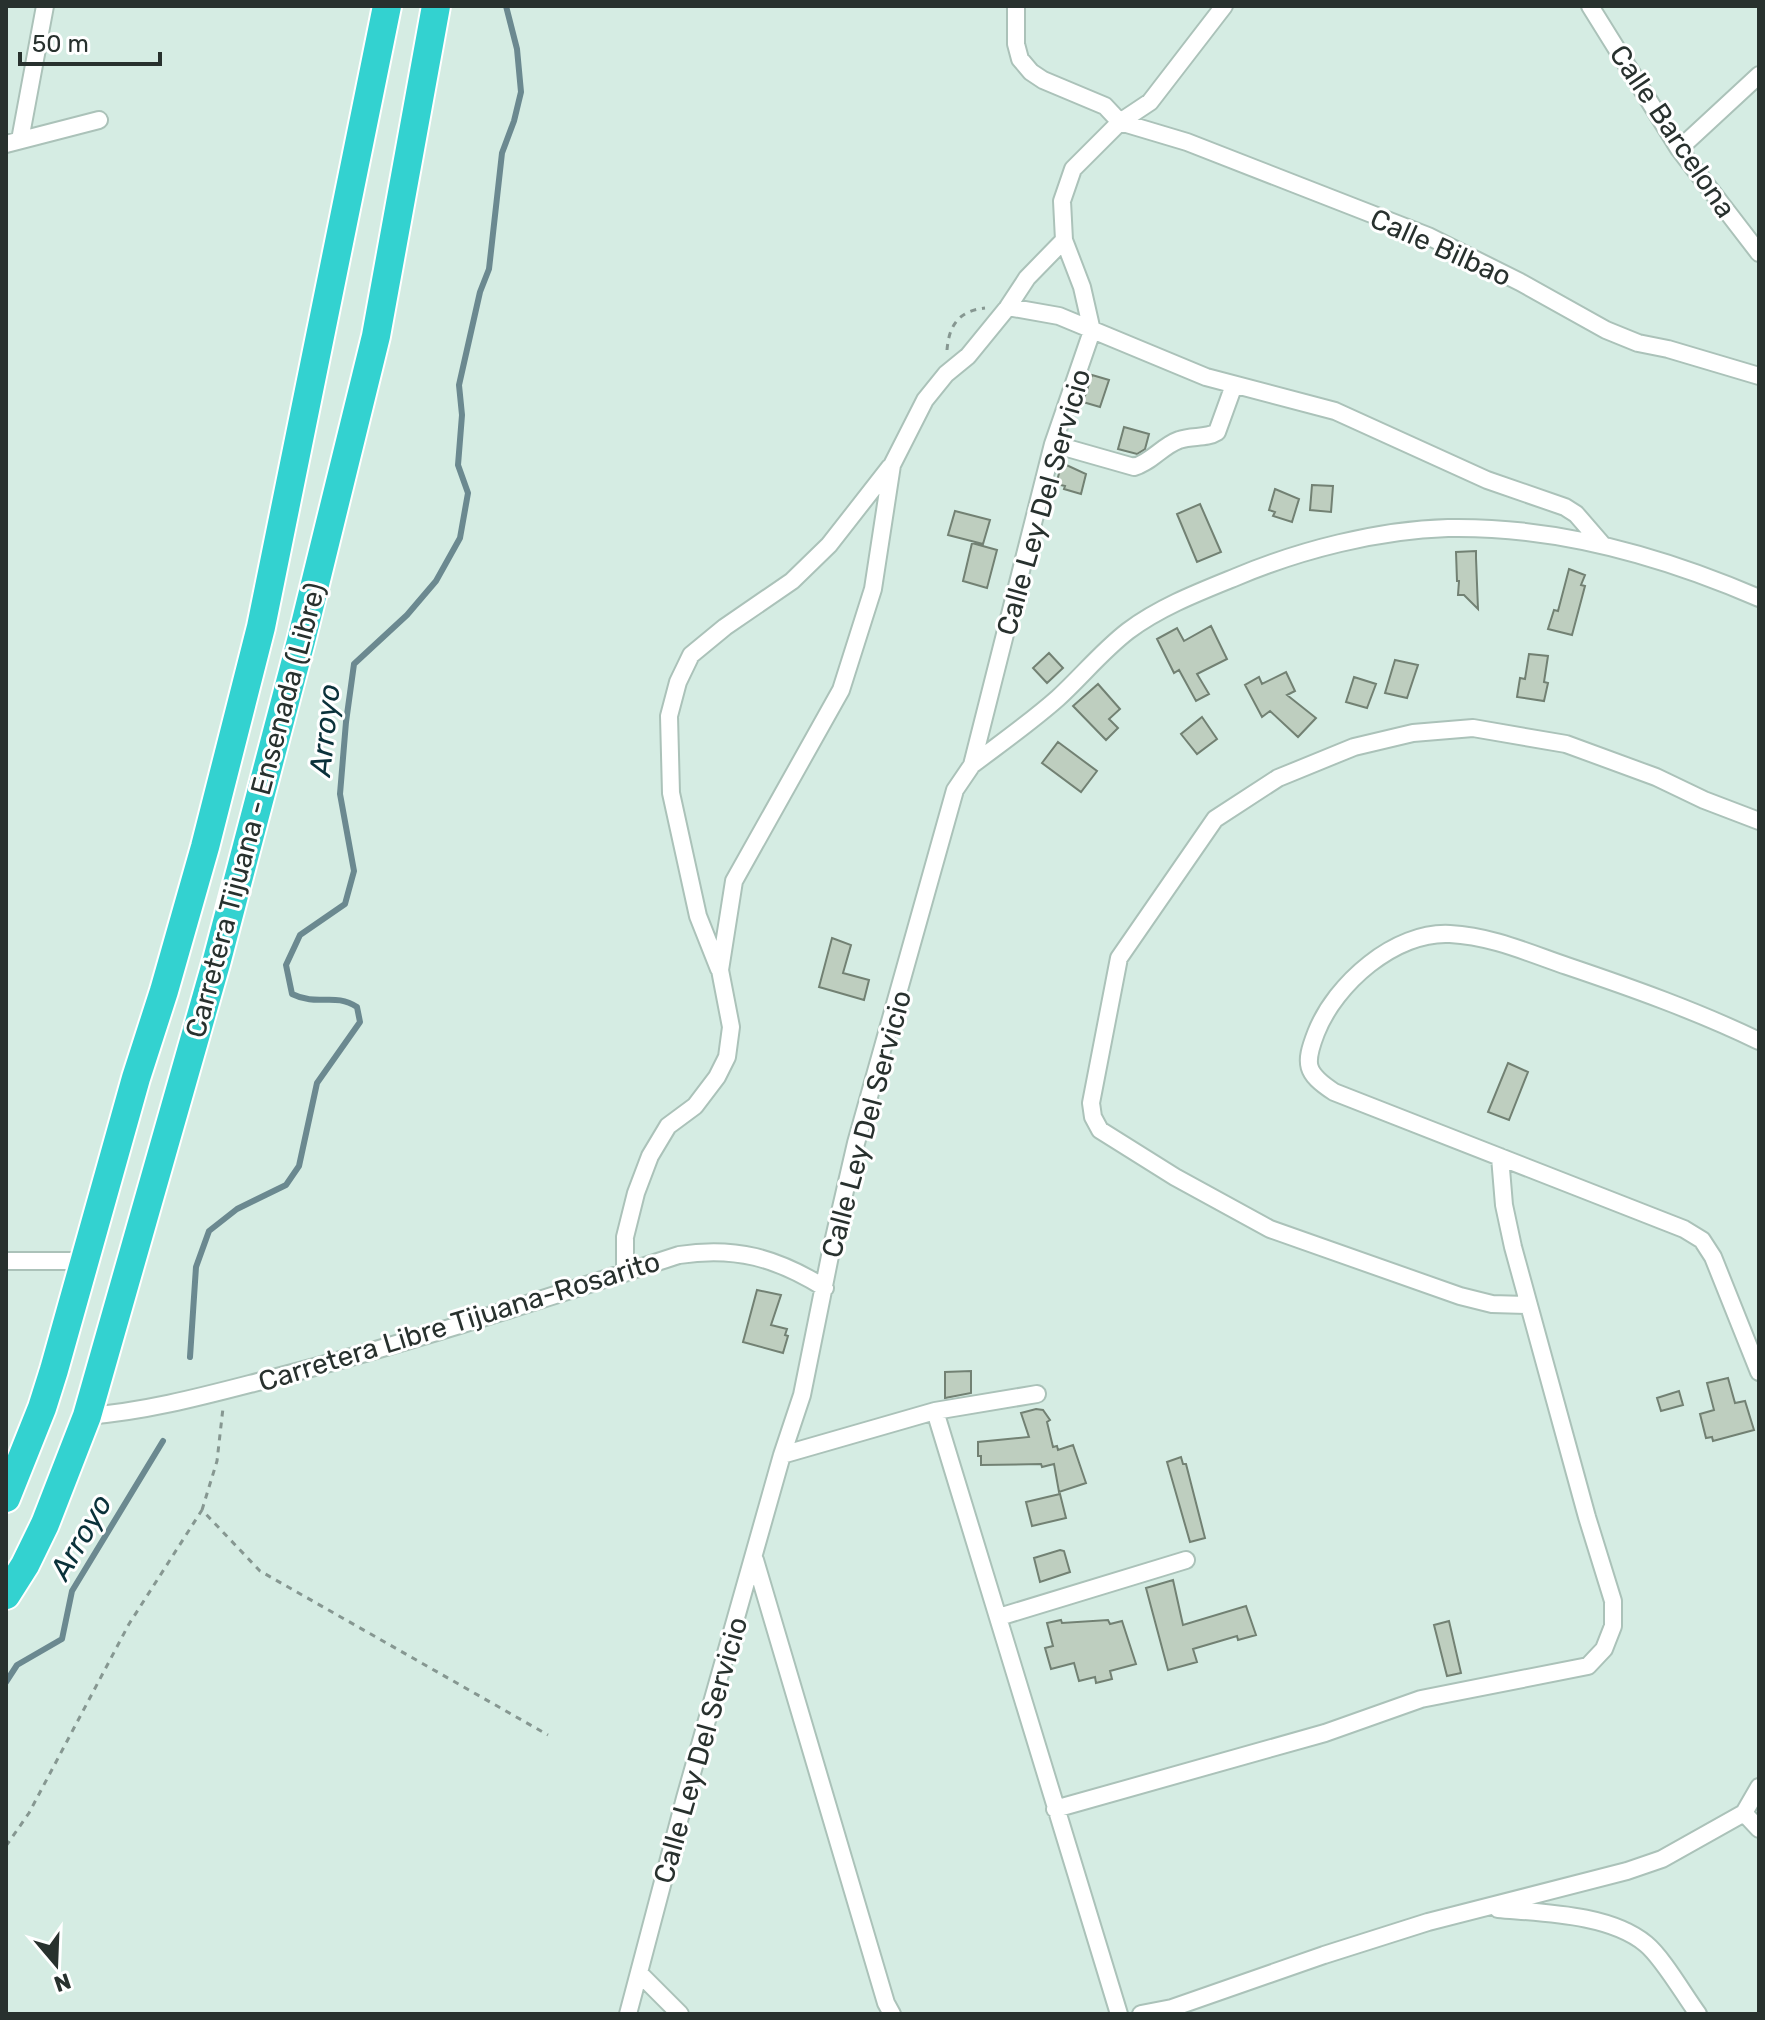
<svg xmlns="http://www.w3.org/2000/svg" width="1765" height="2020" font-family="Rubik,sans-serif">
	<rect width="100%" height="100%" fill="#d5ece3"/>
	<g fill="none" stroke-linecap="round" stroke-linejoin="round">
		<path stroke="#6b8990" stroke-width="6" d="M190,1357L196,1267L209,1231L237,1209L286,1185L299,1166L317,1083L360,1022L357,1007C334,992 318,1007 292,994L286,965L300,935L345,904L354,871L340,794L346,722L354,664L407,615L436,581L460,538L468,493L458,465L462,415L459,385L480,292L489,269L502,153L514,121L521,92L517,49L506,6
			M6,1682L17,1665L62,1639L72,1591L163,1441"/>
	</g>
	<path fill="#becebf" stroke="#728173" stroke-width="2" d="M1092,375L1109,380L1100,407L1083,402Z
		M1124,427L1149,434L1145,449L1137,454L1118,449Z
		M1062,463L1086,474L1081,494L1064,489L1065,486L1056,484Z
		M1312,485L1333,486L1331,512L1310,510Z
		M1275,489L1299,499L1292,522L1273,516L1275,512L1269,510Z
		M1200,504L1221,552L1197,562L1177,514Z
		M955,511L990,520L983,544L948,535Z
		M972,543L997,550L987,588L963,581Z
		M1476,551V558L1478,609L1464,595H1458L1459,581H1457L1456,552Z
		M1569,569L1585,575L1581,585L1585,586L1572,635L1548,629L1554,610L1558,611Z
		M1211,626L1227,659L1197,674L1209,694L1196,701L1179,670L1174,673L1157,639L1177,628L1184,641Z
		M1049,653L1063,668L1047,683L1033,668Z
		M1529,654L1548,656L1544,682L1548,683L1544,701L1517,697L1520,678L1525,679Z
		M1395,660L1418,665L1407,698L1385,693Z
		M1286,672L1295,691L1287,695L1316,718L1298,737L1270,711L1262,717L1245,685L1259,677L1262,684Z
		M1354,677L1376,684L1367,708L1346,702Z
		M1098,684L1120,709L1109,719L1118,728L1106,740L1073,706Z
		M1202,717L1217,739L1197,754L1181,734Z
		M1058,742L1097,771L1081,792L1042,763Z
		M832,938L851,945L843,973L869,980L864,1000L819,987Z
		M1508,1063L1528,1072L1509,1120L1488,1112Z
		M757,1290L781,1295L771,1325L787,1329L785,1335L788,1336L783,1353L743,1342Z
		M971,1371V1393L945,1398V1372Z
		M1728,1378L1735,1403L1745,1401L1754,1430L1713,1441L1712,1437L1706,1438L1700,1414L1714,1410L1707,1383Z
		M1679,1391L1683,1405L1661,1411L1657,1398Z
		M1036,1409L1043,1410L1050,1420L1047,1422L1053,1447L1057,1446L1058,1450L1073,1445L1086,1483L1059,1492L1054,1464L1042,1467L1041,1464L981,1465V1456H978V1442L1029,1437L1021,1413Z
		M1181,1457L1183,1464H1186L1205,1538L1190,1542L1167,1462Z
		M1060,1494L1066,1518L1032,1526L1026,1502Z
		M1060,1550L1064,1551L1070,1572L1040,1582L1034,1558Z
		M1173,1580L1183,1625L1246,1606L1256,1635L1238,1640L1237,1636L1193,1649L1197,1662L1168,1670L1146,1588Z
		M1061,1620L1062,1623L1108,1620L1110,1624L1122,1621L1136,1664L1110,1671L1112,1679L1096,1683L1095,1677L1079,1681L1074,1663L1051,1669L1045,1648L1053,1646L1047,1623Z
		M1449,1621L1461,1673L1447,1676L1434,1625Z"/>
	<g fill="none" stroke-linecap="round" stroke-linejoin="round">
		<defs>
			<path id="minor" d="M1016,6V44L1020,59L1031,72L1043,80L1105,106L1120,122L1187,142L1428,236L1520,282L1606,330L1638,343L1668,349L1759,376
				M1590,6L1679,149L1759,253
				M20,140L45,6
				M6,144L99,120
				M1679,149L1759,75
				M1008,307L1059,316L1206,377L1335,411L1487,480L1565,507L1576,514L1602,544
				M1053,444L1134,467C1152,462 1162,446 1179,440C1192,435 1206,439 1217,432L1234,385
				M972,765C1001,743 1031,722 1058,698C1082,676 1102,651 1128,631C1160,607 1199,592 1236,577C1300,550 1378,530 1448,528C1555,526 1662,556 1759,598
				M719,969L698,916L671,793L669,716L678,682L691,655L725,627L792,581L829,545L890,467
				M1759,1041C1697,1011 1632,988 1567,966C1529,953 1491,936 1450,934C1395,931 1335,984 1316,1033C1304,1064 1305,1073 1334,1092L1684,1229L1702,1240L1713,1257L1759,1372
				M6,1261H85
				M625,1273V1237L636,1193L650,1156L668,1126L695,1106L717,1077L727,1057L731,1027L720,970L734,881L841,690L873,589L892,465L925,400L946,374L968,356L1008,307L1027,278L1064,240L1062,201L1073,169L1120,122L1150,102L1224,6
				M1529,1305L1492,1304L1460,1296L1270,1229L1175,1177L1100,1130L1093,1117L1091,1103L1119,958L1215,819L1278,778L1354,747L1413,733L1473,728L1566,744L1656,777L1704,800L1759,821
				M935,1411L1119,2014
				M87,1416C152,1411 214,1393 277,1377C413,1342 546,1298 679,1255C735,1246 777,1258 825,1288
				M782,1455L935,1411L1037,1394
				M755,1560L886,2003L892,2014
				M999,1617L1186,1560
				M1055,1809L1325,1733L1421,1699L1588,1666L1604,1649L1613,1626V1601L1587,1517L1513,1247L1504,1205L1500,1157
				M1744,1813L1759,1829
				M1498,1909C1543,1913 1610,1914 1646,1944C1663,1958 1684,1995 1698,2014
				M639,1973L680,2014
				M628,2014L685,1798L782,1455L802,1395L831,1251L856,1143L955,790L972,765L1053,444L1092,331L1082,287L1064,240
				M1141,2014L1172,2008L1324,1955L1428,1922L1627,1871L1662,1859L1744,1813L1759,1787"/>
			<path id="trunk" d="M6,1498L42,1408L54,1370L136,1078L164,991L205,847L261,627L387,6
				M6,1595L25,1565L45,1524L87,1416L217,960L301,641L376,336L436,6"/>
		</defs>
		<use href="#minor" stroke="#abc2b9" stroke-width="20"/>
		<use href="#trunk" stroke="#fff" stroke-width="32"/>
		<path stroke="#869791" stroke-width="3" stroke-dasharray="6 6" stroke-linecap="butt" d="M947,350C949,326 958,311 985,308
			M202,1510L217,1461L223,1408
			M6,1846L29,1813L129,1624L202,1510L260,1571L548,1735"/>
		<use href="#minor" stroke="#fff" stroke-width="16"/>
		<use href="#trunk" stroke="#33d2d0" stroke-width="28"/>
	</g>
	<g text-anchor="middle" stroke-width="6" stroke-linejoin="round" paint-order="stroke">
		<g font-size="28" fill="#28312e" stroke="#fff">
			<text transform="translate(1673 131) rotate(56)" y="10">Calle Barcelona</text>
			<text transform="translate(1441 247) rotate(24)" y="10">Calle Bilbao</text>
			<text transform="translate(1043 502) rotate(-74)" y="10">Calle Ley Del Servicio</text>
			<text transform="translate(255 810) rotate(-75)" y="10">Carretera Tijuana - Ensenada (Libre)</text>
			<text transform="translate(866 1124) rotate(-75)" y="10">Calle Ley Del Servicio</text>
			<text transform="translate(459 1321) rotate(-17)" y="10">Carretera Libre Tijuana-Rosarito</text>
			<text transform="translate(700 1750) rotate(-74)" y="10">Calle Ley Del Servicio</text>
		</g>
		<g font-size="30" font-style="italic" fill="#0a313a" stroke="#fff">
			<text transform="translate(325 730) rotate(-84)" y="10">Arroyo</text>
			<text transform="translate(81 1537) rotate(-60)" y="10">Arroyo</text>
		</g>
	</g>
	<rect width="1765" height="2020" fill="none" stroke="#28312e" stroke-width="16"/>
	<g transform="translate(56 1964) rotate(161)" stroke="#ffffff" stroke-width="6" paint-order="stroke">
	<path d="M0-6L14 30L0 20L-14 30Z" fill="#28312e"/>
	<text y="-12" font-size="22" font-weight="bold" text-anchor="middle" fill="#28312e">N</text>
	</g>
	<path d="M20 52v12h140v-12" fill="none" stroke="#28312e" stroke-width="4"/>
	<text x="32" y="52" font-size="24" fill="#28312e" stroke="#ffffff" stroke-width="6" paint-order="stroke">50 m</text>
</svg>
